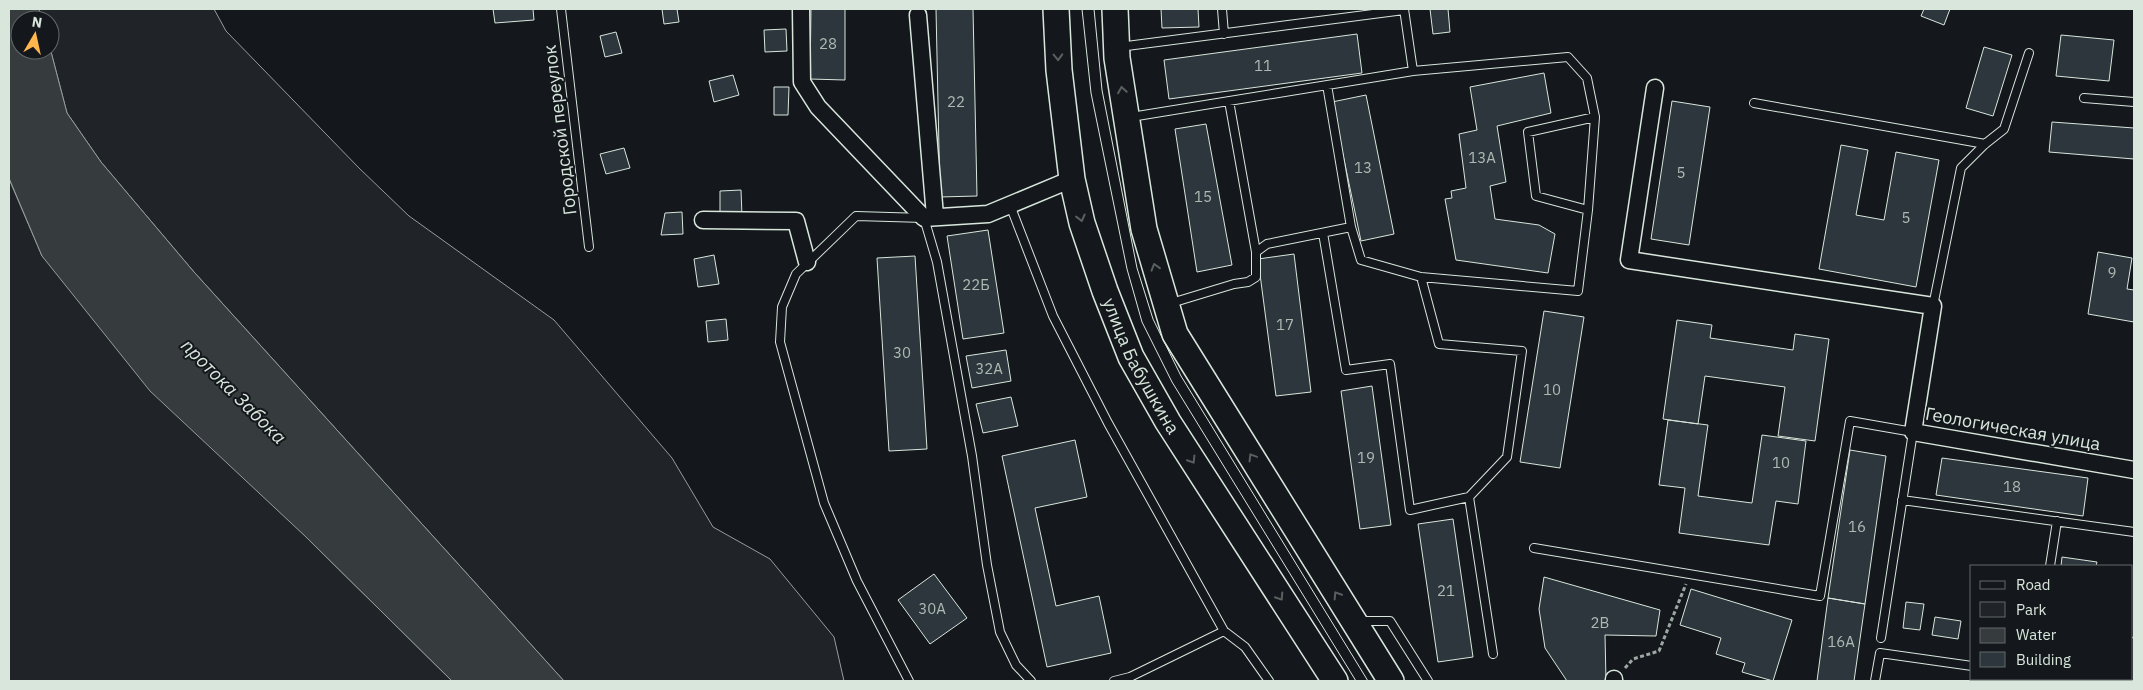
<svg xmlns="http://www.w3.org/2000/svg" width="2143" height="690" font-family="'IBM Plex Sans',sans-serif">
	<rect width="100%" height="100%" fill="#14181c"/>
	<path fill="#202428" stroke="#939e99" d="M39,9H214L226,31L359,168L409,216L554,320L672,458L713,527L770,559L834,637L844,681H564L194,272L101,162L67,113L50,48V20H42Z
		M9,179L42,256L306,537L452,681H9Z"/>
	<path fill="#363b3e" stroke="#939e99" d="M9,9H39L42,20H20V50H50V48L67,113L101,162L194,272L564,681H452L306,537L150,391L42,256L9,178Z"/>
	<path fill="#2c363c" stroke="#d8e6dc" d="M493,9H533L534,20L495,23Z
		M662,9H677L679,22L664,24Z
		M811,9H845V80L810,79Z
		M936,9H973L977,196L940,197Z
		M1161,9H1198L1199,27L1162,28Z
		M1430,9H1448L1450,32L1433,34Z
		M1924,9H1950L1944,25L1921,16Z
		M786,29L787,51L765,52L764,30Z
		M616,32L622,53L605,57L600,36Z
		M1357,34L1362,73L1169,99L1164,60Z
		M2061,35L2114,40L2109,81L2056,76Z
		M1984,47L2012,55L1993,116L1966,108Z
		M1544,73L1551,113L1497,126L1506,182L1490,186L1495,219L1539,225L1555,234L1548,273L1456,260L1445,199L1452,198L1451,191L1466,188L1459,134L1477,130L1470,87Z
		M733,75L739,95L714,102L709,81Z
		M774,87H789L788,115H774Z
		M1366,95L1394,234L1361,241L1332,102Z
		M1672,101L1710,107L1689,245L1651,239Z
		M2052,122L2134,128V159L2049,152Z
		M1206,124L1232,265L1197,272L1175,129Z
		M1841,145L1868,150L1856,215L1884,220L1896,152L1939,160L1916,287L1819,269Z
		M624,148L630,168L606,174L600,154Z
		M741,190L742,216H720V191Z
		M682,212L683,234L661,235L665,213Z
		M988,230L1004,333L963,339L947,236Z
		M2098,252L2132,258L2127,289L2134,290V322L2088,314Z
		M1294,254L1311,392L1276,396L1258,259Z
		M714,255L719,284L698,287L694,259Z
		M915,256L927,449L889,451L877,258Z
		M1544,311L1584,317L1560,468L1520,462Z
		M726,319L728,340L708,342L706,321Z
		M1677,320L1712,325L1710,338L1793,350L1795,334L1829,339L1815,441L1778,436L1785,387L1705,376L1698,424L1663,419Z
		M1006,350L1011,381L972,388L966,356Z
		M1372,386L1391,525L1360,529L1341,391Z
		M1011,397L1018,426L983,433L976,404Z
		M1668,420L1708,425L1698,496L1752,503L1762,435L1806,441L1798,504L1776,501L1769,545L1679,533L1685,488L1659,485Z
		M1075,440L1087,497L1035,508L1056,606L1099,596L1111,653L1047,667L1002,456Z
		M1850,450L1886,456L1865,604L1828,598Z
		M1942,458L2088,478L2083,516L1936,495Z
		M1453,519L1473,657L1438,662L1418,524Z
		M2062,557L2097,562L2096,566H2061Z
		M934,574L967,618L930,644L898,600Z
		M1544,577L1660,610L1656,636L1605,635L1606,681H1567L1545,648L1539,609Z
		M1691,589L1792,620L1773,681L1742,672L1745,663L1716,654L1721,638L1680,625Z
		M1828,598L1865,604L1854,681H1817Z
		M1906,602L1924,604L1920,630L1903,628Z
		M1935,617L1961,621L1958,639L1932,635Z"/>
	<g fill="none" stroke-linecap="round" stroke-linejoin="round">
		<defs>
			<path id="lane" d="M561,9L589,247
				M1222,9L1224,34
				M1404,9L1413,71
				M1119,47L1404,10
				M1327,85L1351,227L1361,260L1421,277L1439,344L1522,351L1507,457L1469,497
				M2084,98L2134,102
				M1229,101L1256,252
				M1754,103L1985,144
				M1131,117L1413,71L1568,57L1587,78L1595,117L1588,210L1578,291L1421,277
				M1010,205L1053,316L1108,423L1224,631L1245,647L1269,681
				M1588,210L1536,196L1528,132L1595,117
				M1323,233L1346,370L1390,364L1410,510L1469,497L1493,654
				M1168,304L1234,284L1248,282L1256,277V252L1267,244L1351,227
				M1933,306L1961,168L1985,144L2004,129L2029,53
				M1902,500L2134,532
				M1534,548L1820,596L1850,421L1913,432L1881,638
				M2050,566L2057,521
				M1360,621H1390L1428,681
				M2056,679L2073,681
				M909,681L857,581L824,503L780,342L782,307L796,274L856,216L924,218L937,262L972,456L987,565L1000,632L1016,665L1031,681
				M1114,681L1130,677L1224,631
				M1875,681L1880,653L1972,666
				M2031,681L2032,679"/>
			<path id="street" d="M801,9L802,82L818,107L924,218L988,214L1072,179
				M918,15L935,216
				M1655,88L1629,260L1933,306L1913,432L2134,470
				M703,220L796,221L807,262
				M2132,664L2134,646
				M1614,681V679
				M2129,681L2130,679"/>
			<g id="primary">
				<path id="s1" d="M1056,9L1059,70L1072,179L1082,223L1105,291L1131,357L1168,422L1335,681"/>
				<path d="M1115,9L1117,58L1144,229L1175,334L1391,681"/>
			</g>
		</defs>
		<use href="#lane" stroke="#d8e6dc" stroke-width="10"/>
		<use href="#street" stroke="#d8e6dc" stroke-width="19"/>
		<use href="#primary" stroke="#d8e6dc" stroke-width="28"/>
		<path stroke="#9da8a2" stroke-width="3" stroke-dasharray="4 2.5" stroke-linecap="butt" d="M1625,668L1633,659L1659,651L1686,584"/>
		<use href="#lane" stroke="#14181c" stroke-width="8"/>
		<use href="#street" stroke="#14181c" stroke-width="16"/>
		<use href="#primary" stroke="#14181c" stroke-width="25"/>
		<path stroke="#d8e6dc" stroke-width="1" d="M1082,9L1091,93L1127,269L1142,322L1172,382L1356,681
			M1094,9L1102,90L1137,268L1153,319L1181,376L1368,681"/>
	</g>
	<defs><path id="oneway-chevron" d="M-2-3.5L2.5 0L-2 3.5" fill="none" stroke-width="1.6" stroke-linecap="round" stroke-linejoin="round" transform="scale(1.25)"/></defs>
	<g stroke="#59605f">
		<use href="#oneway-chevron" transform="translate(1058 57) rotate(88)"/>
		<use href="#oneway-chevron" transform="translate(1122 90) rotate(-99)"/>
		<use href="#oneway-chevron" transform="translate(1081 218) rotate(76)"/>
		<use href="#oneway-chevron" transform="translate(1155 267) rotate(-107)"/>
		<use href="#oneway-chevron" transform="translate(1252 457) rotate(-121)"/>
		<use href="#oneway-chevron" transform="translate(1192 460) rotate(58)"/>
		<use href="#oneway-chevron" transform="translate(1337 595) rotate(-122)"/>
		<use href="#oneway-chevron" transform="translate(1280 597) rotate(57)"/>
	</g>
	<g text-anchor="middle" stroke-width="4" stroke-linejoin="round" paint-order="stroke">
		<g font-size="15" fill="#adbab4">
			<text x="828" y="49">28</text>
			<text x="1263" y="71">11</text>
			<text x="956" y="107">22</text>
			<text x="1482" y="163">13А</text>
			<text x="1363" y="173">13</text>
			<text x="1681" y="178">5</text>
			<text x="1203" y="202">15</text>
			<text x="1906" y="223">5</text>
			<text x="2112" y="278">9</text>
			<text x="976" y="290">22Б</text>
			<text x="1285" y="330">17</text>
			<text x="902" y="358">30</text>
			<text x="989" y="374">32А</text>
			<text x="1552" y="395">10</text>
			<text x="1366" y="463">19</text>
			<text x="1781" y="468">10</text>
			<text x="2012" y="492">18</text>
			<text x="1857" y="532">16</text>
			<text x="1446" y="596">21</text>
			<text x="932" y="614">30А</text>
			<text x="1600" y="628">2В</text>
			<text x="1841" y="647">16А</text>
		</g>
		<g font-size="18" fill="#d8e6dc" stroke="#14181c">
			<text transform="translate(560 130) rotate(-97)" y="6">Городской переулок</text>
			<text dy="6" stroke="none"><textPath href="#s1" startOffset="371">улица Бабушкина</textPath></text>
			<text transform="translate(2013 429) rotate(10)" y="6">Геологическая улица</text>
		</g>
		<g font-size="19" font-style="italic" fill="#d8e6dc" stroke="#14181c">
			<text transform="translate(234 391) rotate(45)" y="7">протока Забока</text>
		</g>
	</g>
	<rect width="2143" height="690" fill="none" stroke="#d8e6dc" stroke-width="20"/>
	<rect x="1970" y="565" width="162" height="115" fill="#14181c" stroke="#626a69"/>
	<rect x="1980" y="581" width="25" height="8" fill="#14181c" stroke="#626a69"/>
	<text x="2016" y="590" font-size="15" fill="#d8e6dc">Road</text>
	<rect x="1980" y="602" width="25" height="15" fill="#202428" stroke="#626a69"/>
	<text x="2016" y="615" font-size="15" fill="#d8e6dc">Park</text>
	<rect x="1980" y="628" width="25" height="15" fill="#363b3e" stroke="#626a69"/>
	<text x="2016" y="640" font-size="15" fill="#d8e6dc">Water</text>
	<rect x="1980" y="652" width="25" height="15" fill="#2c363c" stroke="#626a69"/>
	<text x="2016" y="665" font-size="15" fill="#d8e6dc">Building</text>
	<g transform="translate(35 35) rotate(9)"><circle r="24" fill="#14181c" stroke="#626a69"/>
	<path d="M0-4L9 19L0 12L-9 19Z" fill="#ffb74d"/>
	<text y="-8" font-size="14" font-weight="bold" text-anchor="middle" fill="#d8e6dc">N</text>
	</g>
</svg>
